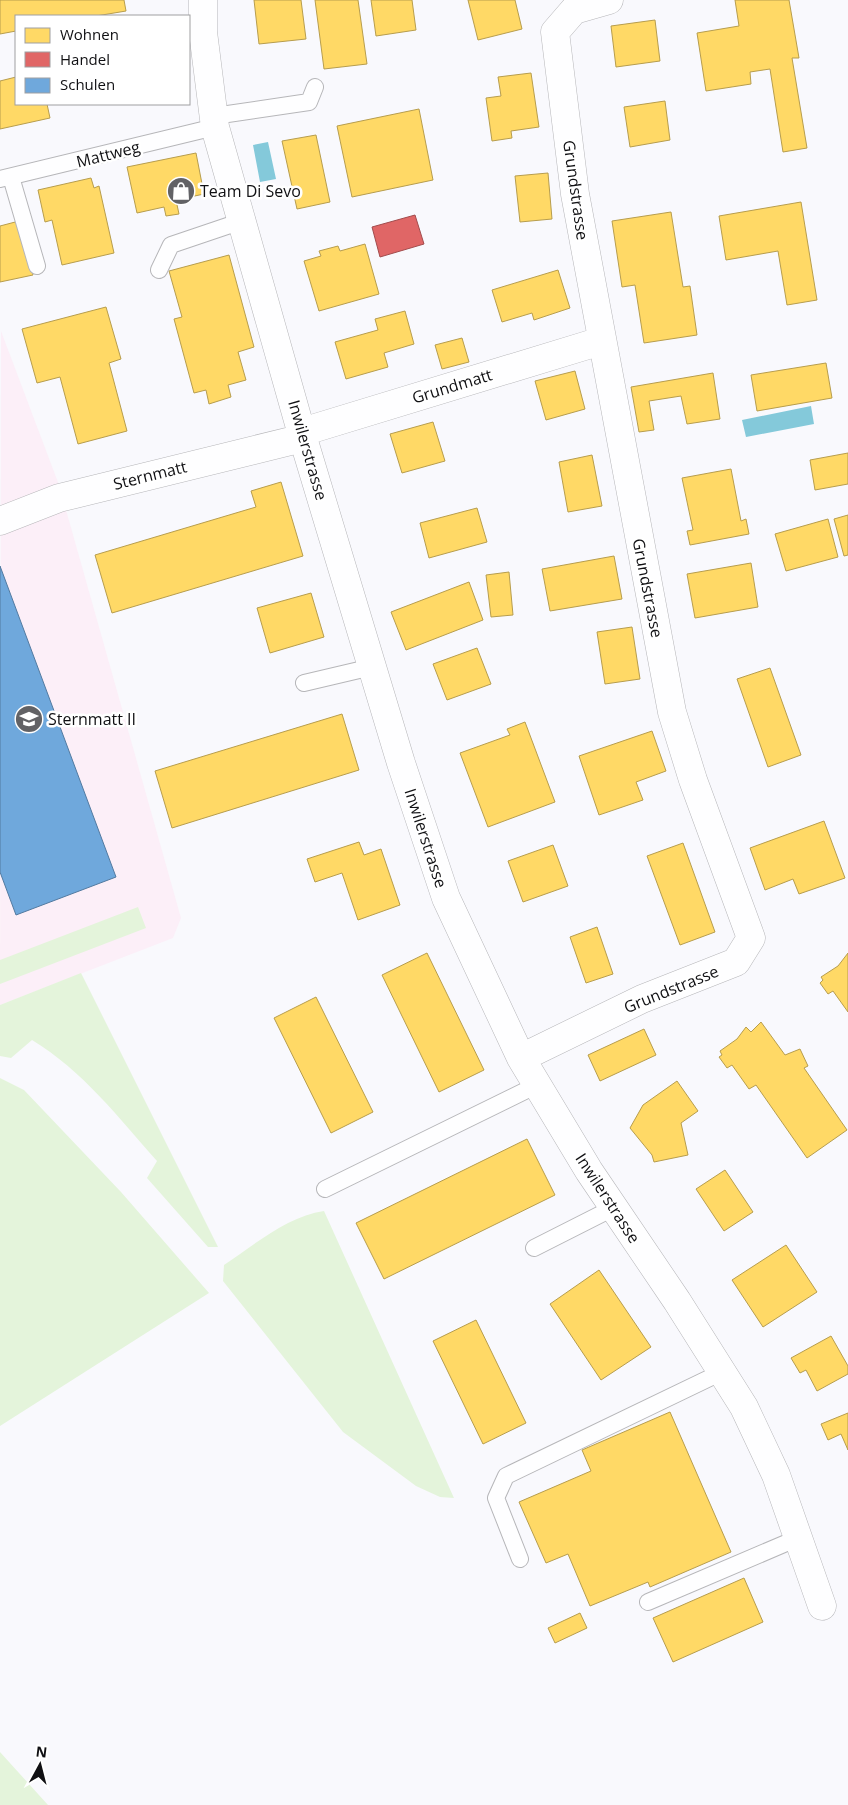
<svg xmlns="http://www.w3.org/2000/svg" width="848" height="1805" font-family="'Open Sans',sans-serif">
	<rect width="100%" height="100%" fill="#f9f9fd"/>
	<path fill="#fceff8" d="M1,331L59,485L181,918L173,938L0,1005Z"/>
	<path fill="#e4f4db" d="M138,907L146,928L0,984V960Z
		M81,973L218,1247H208L147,1178L157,1161C118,1117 83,1071 32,1040L11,1058L0,1056V1005Z
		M0,1078L24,1090L121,1192L209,1293L0,1426Z
		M324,1211L454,1498L440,1497L416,1486L343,1432L223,1281L224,1265C254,1245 288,1216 324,1211Z
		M0,1752L48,1805H0Z"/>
	<path fill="#84c9da" d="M268,142L276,179L260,182L253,145Z
		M811,406L814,424L746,437L742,420Z"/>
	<path fill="#ffd966" stroke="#b79d4d" d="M0,0H124L126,11L96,16H16V31L0,34Z
		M254,0H301L306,39L259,44Z
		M315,0H358L367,64L324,69Z
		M371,0H412L416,30L376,36Z
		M468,0H515L522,29L478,40Z
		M735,0H789L799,58H792L807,148L783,152L770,69L750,72L751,84L706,91L697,33L739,26Z
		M655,20L660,61L616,67L611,26Z
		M531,73L539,127L511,131L512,138L492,141L486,98L501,96L498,77Z
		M16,77V104H47L50,118L0,129V81Z
		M665,101L670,140L630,147L624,107Z
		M419,109L433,180L352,197L337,126Z
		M316,135L330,202L297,209L282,141Z
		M196,153L204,194L176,200L179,214L166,216L164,207L137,213L127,167Z
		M548,173L552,219L520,222L515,176Z
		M91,178L94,188L99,186L114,253L62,265L52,220L45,222L38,190Z
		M801,202L817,300L787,305L778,251L726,260L719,216Z
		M671,212L683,287L690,286L697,335L644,343L635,285L622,287L612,221Z
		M19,221L33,275L0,282V226Z
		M365,244L379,294L319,311L304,261L321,256L319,251L338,246L340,251Z
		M229,255L254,347L238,352L246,380L228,385L231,397L209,404L206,390L194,393L174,319L182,317L169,271Z
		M558,270L570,308L534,320L532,313L502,322L492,290Z
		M106,307L121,359L109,363L127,431L78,444L60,377L37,383L22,329Z
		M405,311L414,344L384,353L388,367L346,379L335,342L378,330L375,319Z
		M462,338L469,362L442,369L435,345Z
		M826,363L832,398L757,411L751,375Z
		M575,371L585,409L546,420L535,381Z
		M713,373L720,419L687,424L681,396L649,401L654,430L639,432L631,387Z
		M433,422L445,461L402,473L390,434Z
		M848,453V484L815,490L810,460Z
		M592,455L602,506L568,512L559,462Z
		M731,469L741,521L746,519L749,534L690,545L687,531L693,530L682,478Z
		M281,482L303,556L112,613L95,555L256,507L251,491Z
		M477,508L487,542L429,558L420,523Z
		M848,515V555L844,556L834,519Z
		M828,519L838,557L786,571L775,534Z
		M614,556L622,599L550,611L542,569Z
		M751,563L758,607L695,618L687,574Z
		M509,572L513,615L491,617L486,575Z
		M469,582L483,620L406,650L391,612Z
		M311,593L324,637L270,653L257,608Z
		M632,627L640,679L605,684L597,632Z
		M477,648L491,684L447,700L433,664Z
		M770,668L801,755L768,767L737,679Z
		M342,714L359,770L172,828L155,771Z
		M525,722L555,802L488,827L460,753L510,735L507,729Z
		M652,731L666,771L636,782L643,800L599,815L579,756Z
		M824,821L845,878L799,894L793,879L765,890L750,848Z
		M359,842L364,855L381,849L400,905L358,920L342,873L315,882L307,859Z
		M683,843L715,932L680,945L647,856Z
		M553,845L568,886L523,902L508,861Z
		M597,927L613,974L586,983L570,937Z
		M427,953L484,1070L439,1092L382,975Z
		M848,953V1012L833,991L828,994L820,983L823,980L821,977L838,966Z
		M316,997L373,1112L331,1133L274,1018Z
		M761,1022L785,1055L800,1049L808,1066L804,1068L847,1130L807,1158L756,1085L749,1089L732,1065L727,1068L719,1057L722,1055L720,1051L737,1039L746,1027L751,1032Z
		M644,1029L656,1055L600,1081L588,1055Z
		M677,1081L698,1111L681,1123L688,1155L654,1162L652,1155L630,1128L643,1105Z
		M527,1139L555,1195L384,1279L356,1223Z
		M725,1170L753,1212L724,1231L696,1189Z
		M786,1245L817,1292L763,1327L732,1280Z
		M599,1270L651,1347L601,1380L550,1304Z
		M476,1320L526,1423L483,1444L433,1341Z
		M831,1336L848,1366V1374L817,1391L806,1370L800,1373L791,1358Z
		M670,1412L731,1552L650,1587L648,1582L590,1606L568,1554L546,1563L519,1502L591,1471L582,1450Z
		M848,1413V1450L841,1434L828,1440L821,1424Z
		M744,1578L763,1622L673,1662L653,1618Z
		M580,1613L587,1628L555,1643L548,1628Z"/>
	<path fill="#e06666" stroke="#a24c4d" d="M415,215L424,244L380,257L372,227Z"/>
	<path fill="#6fa8dc" stroke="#527aa0" d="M0,566L116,877L16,915L0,872Z"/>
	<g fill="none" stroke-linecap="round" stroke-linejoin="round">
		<defs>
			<path id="service" d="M214,116L309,102L315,87
				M11,177L37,266
				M0,179L215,127
				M159,270L171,245L242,221
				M304,683L372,667
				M325,1189L537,1085
				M534,1248L613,1208
				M520,1559L496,1498L506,1476L722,1372
				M648,1602L798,1538"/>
			<path id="minor" d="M203,0V32L215,127L303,438L401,763L446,898L521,1058L589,1171L677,1301L744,1407L776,1475L822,1606
				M302,432L601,341
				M0,521L59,498L303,438
				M521,1058L642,999L736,962L751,938L693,780L672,712L575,194L555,32L574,10L609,0"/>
		</defs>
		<use href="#service" stroke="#b6b6b9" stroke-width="18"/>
		<use href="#minor" stroke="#b6b6b9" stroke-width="29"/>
		<use href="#service" stroke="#fefeff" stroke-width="16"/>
		<use href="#minor" stroke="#fefeff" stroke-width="28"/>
	</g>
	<defs>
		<symbol id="shop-disc" viewBox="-11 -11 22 22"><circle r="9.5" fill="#626265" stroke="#fff"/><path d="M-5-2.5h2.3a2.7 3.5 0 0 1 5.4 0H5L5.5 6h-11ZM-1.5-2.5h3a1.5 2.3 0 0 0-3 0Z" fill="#fff"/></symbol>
		<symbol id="school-disc" viewBox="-11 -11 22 22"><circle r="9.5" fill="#626265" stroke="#fff"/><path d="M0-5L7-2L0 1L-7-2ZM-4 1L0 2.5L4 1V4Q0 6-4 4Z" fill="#fff"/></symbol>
	</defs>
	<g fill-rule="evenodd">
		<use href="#shop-disc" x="165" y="175" width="32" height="32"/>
		<use href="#school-disc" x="13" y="703" width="32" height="32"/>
	</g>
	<g text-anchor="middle" stroke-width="5" stroke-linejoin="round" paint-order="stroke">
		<g font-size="16" fill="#101013" stroke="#fff">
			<text transform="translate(108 154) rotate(-14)" y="6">Mattweg</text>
			<text transform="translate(576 190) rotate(82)" y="6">Grundstrasse</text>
			<text transform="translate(452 386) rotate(-17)" y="6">Grundmatt</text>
			<text transform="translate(308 450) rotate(74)" y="6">Inwilerstrasse</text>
			<text transform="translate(150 475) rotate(-14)" y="6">Sternmatt</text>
			<text transform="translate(648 588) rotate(79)" y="6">Grundstrasse</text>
			<text transform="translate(426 838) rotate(72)" y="6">Inwilerstrasse</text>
			<text transform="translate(671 989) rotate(-22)" y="6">Grundstrasse</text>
			<text transform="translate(608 1198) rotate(57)" y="6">Inwilerstrasse</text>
		</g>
		<g font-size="16" fill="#101013" stroke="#fff" text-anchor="start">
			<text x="200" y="197">Team Di Sevo</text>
			<text x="48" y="725">Sternmatt II</text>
		</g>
	</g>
	<rect x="15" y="15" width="175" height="90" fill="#ffffff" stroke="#9f9fa1"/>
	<rect x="25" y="28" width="25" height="15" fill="#ffd966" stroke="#9f9fa1"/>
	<text x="60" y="40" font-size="15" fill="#101013">Wohnen</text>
	<rect x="25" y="52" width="25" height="15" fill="#e06666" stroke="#9f9fa1"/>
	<text x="60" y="65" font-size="15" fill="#101013">Handel</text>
	<rect x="25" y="78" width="25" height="15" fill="#6fa8dc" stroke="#9f9fa1"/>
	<text x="60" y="90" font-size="15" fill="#101013">Schulen</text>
	<g transform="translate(40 1765) rotate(7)" stroke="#ffffff" stroke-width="4" paint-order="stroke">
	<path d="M0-4L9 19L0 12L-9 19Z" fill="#101013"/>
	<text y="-8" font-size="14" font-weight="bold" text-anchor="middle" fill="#101013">N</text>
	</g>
</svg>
